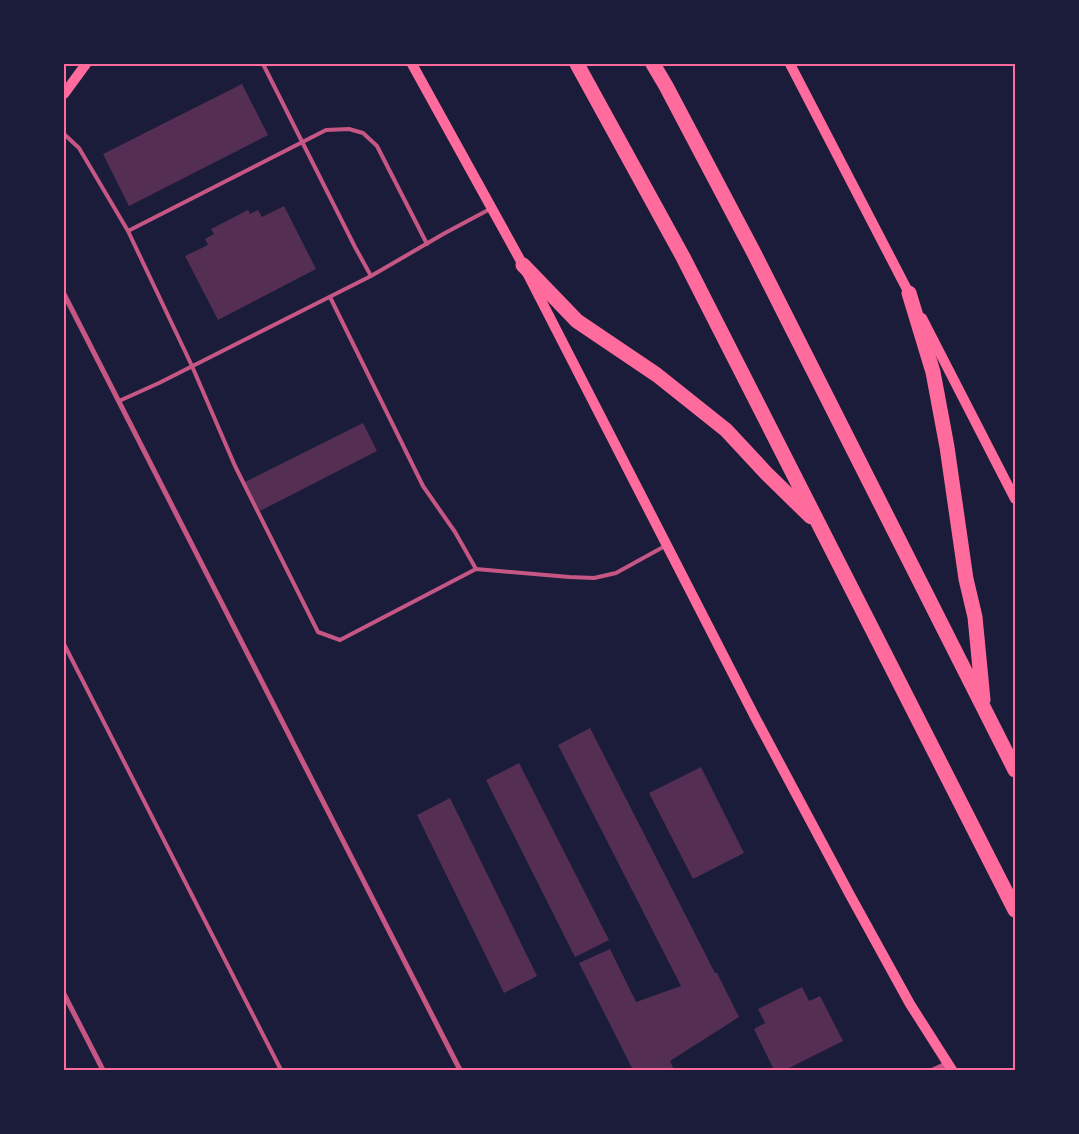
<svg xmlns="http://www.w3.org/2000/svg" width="1079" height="1134" font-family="'Crimson Pro',serif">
	<rect width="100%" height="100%" fill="#1b1b3a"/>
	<path fill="#542f53" d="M242,84L268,135L129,206L103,154Z
		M284,206L316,269L218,320L185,256L208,245L205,239L214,234L211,229L248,210L250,214L258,210L262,217Z
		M363,423L377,451L260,511L245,482Z
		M590,728L715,973H717L739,1017L670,1061L674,1070H633L579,963L610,949L636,1002L681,986L558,745Z
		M519,763L609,940L575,957L486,780Z
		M701,767L744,853L693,879L649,793Z
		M450,798L537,976L504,993L417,815Z
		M802,987L809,1001L820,996L843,1041L785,1070H774L754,1029L765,1023L758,1009Z"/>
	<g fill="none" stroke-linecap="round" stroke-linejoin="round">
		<path stroke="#c65784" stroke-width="4" d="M64,134L79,148L128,231L326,130L349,129L363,133L377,146L427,244
			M128,231L192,366L235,466L318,632L340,640L476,569
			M371,276L445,233L490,209
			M330,297L423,486L455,532L476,569L569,577L594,578L616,573L665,546
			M119,401L159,383L371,276L355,247L263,64
			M64,644L281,1070"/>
		<path stroke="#c65784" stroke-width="5" d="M64,294L460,1070
			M64,994L103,1070
			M933,1070L948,1063"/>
		<path stroke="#ff6b9d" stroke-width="10" d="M412,64L523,265L756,719L850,895L910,1004L952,1070
			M790,64L912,299
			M64,94L86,64
			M922,318L1015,499"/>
		<path stroke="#ff6b9d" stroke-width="15" d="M577,64L683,257L1015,910
			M653,64L666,86L754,253L1015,770
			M523,265L577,321L657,375L726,430L766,473L811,517
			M909,293L933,372L947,447L966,579L975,617L983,700"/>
	</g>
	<rect width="1079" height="1134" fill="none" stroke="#1b1b3a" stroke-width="130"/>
	<rect x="65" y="65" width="949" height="1004" fill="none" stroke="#ff6b9d" stroke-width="2"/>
</svg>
